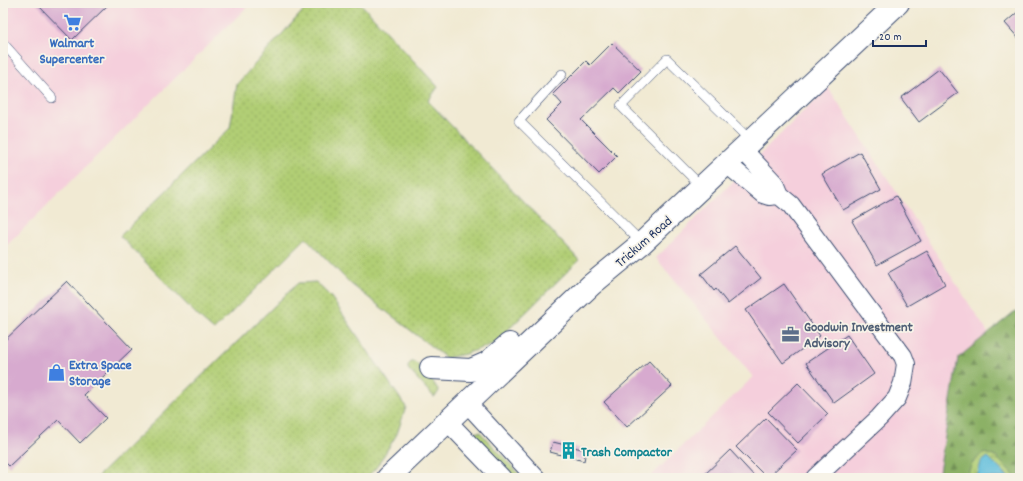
<svg xmlns="http://www.w3.org/2000/svg" width="1023" height="481" font-family="Dekko,sans-serif">
	<defs>
		<pattern id="green-dots" width="8" height="8" patternUnits="userSpaceOnUse"><rect width="8" height="8" fill="#b1ce74"/><path d="M2 2h.1M6 6h.1" fill="none" stroke="#98b167" stroke-width="1.8" stroke-linecap="round"/></pattern>
		<pattern id="forest-firs" width="22" height="20" patternUnits="userSpaceOnUse"><rect width="22" height="20" fill="#8cb166"/><path d="M5 1l3.5 6h-7zM16 11l3.5 6h-7z" fill="#729057"/></pattern>
		<pattern id="wetland-marsh" width="20" height="14" patternUnits="userSpaceOnUse"><rect width="20" height="14" fill="#b1ce74"/><path d="M1 5h8M5 5V1M11 12h8M15 12V8" fill="none" stroke="#98b167"/></pattern>
	</defs>
	<rect width="100%" height="100%" fill="#f7f3e8"/>
	<filter id="ink" filterUnits="userSpaceOnUse"><feTurbulence type="fractalNoise" baseFrequency=".025" numOctaves="2"/><feDisplacementMap in="SourceGraphic" scale="8" xChannelSelector="R" yChannelSelector="G"/><feConvolveMatrix kernelMatrix="1 2 1 2 8 2 1 2 1" color-interpolation-filters="sRGB"/></filter>
	<filter id="wash" filterUnits="userSpaceOnUse"><feTurbulence type="fractalNoise" baseFrequency=".012" numOctaves="4" result="noise"/><feDisplacementMap in="SourceGraphic" scale="16" xChannelSelector="R" yChannelSelector="G"/><feGaussianBlur stdDeviation="0.9" result="paint"/><feColorMatrix in="noise" values="0 0 0 0 0 0 0 0 0 0 0 0 0 0 0 0 0 1.4 0 .05"/><feComposite in="paint" operator="in"/></filter>
	<g filter="url(#wash)">
		<rect width="100%" height="100%" fill="#f1ead3"/>
		<path fill="#f5cfdc" d="M3,3H251L3,249Z
			M828,87L992,339L986,478H649L753,377L656,258Z"/>
		<path fill="url(#green-dots)" stroke="#667e69" d="M310,3H360L438,87L428,101L579,260L495,343L465,354L446,358L351,284L306,238L214,330L200,318L120,236L230,128L237,84Z
			M316,282L331,297L406,407L397,434L376,468L366,478H96L298,283Z
			M411,362H415L430,377L439,391L435,397L433,396L408,369V365Z
			M477,432H480L523,478H511L473,436Z"/>
		<path fill="url(#forest-firs)" stroke="#547062" d="M1014,312L1020,313V478H1017L996,457L984,453L969,470L967,478H938L958,358Z"/>
		<path fill="url(#wetland-marsh)" stroke="#667e69" d="M984,453L996,457L1017,478H1009L1005,473L977,475V478H967C969,466 974,460 984,453Z"/>
		<path fill="#5dbddc" stroke="#3c769d" d="M988,457L1009,478H977L981,462Z"/>
		<g id="blocks">
			<path fill="#d7aacf" d="M36,3H110L72,40Z
				M1020,10V40L1005,23Z
				M612,43L641,71L619,93L614,88L581,120L617,156L599,174L546,120L562,104L553,94L586,61L590,65Z
				M939,69L958,93L919,122L901,98Z
				M860,152L881,189L843,210L822,174Z
				M896,196L921,241L877,265L852,221Z
				M735,246L761,278L728,304L716,289L714,291L701,274Z
				M927,251L945,284L907,306L888,273Z
				M67,281L132,349L84,395L106,418L80,443L58,420L9,466L3,460V342Z
				M784,284L820,336L783,363L746,310Z
				M847,335L874,374L834,403L806,363Z
				M649,361L672,386L627,427L604,402Z
				M798,383L828,414L798,443L768,412Z
				M766,418L797,450L767,478L736,447Z
				M553,442L586,450L584,461L550,452Z
				M730,450L756,478H701Z"/>
		</g>
	</g>
	<g filter="url(#ink)">
		<use href="#blocks" fill-opacity="0" stroke="#3b4b70" stroke-width="1"/>
		<g fill="none" stroke-linecap="round" stroke-linejoin="round">
			<defs>
				<path id="service" d="M3,43L52,98
					M562,74L519,121L642,243
					M702,187L621,106L667,59L751,141"/>
				<path id="minor" d="M727,164L763,194L769,196L779,195L774,183L742,149
					M779,195L791,205L903,356L906,364L903,383L897,398L879,418L815,478
					M467,403L536,478
					M448,422L502,478"/>
				<path id="tertiary" d="M431,368L471,370L487,363L509,344
					M388,478L591,285L642,243L898,3"/>
			</defs>
			<use href="#service" stroke="#3b4b70" stroke-width="10"/>
			<use href="#minor" stroke="#3b4b70" stroke-width="20"/>
			<use href="#tertiary" stroke="#3b4b70" stroke-width="24"/>
			<use href="#service" stroke="#fff" stroke-width="9"/>
			<use href="#minor" stroke="#fff" stroke-width="18"/>
			<use href="#tertiary" stroke="#fff" stroke-width="22"/>
		</g>
	</g>
	<defs>
		<symbol id="supermarket-bare" viewBox="-9 -9 18 18"><path d="M-6-5.5h2.5l.6 2H6L4.5 2H-2.5L-4.4-4H-6ZM-1.5 3.2a1.3 1.3 0 1 0 .1 0ZM3 3.2a1.3 1.3 0 1 0 .1 0Z" fill="#3f7fe0" stroke="#f7f3e8" stroke-width="2.5" paint-order="stroke"/></symbol>
		<symbol id="office-bare" viewBox="-9 -9 18 18"><path d="M-6-3h4V-5.5h4V-3h4V5H-6ZM-1-4.5V-3h2v-1.5ZM-6 0V1H6V0Z" fill="#5c6f8a" stroke="#f7f3e8" stroke-width="2.5" paint-order="stroke"/></symbol>
		<symbol id="shop-bare" viewBox="-9 -9 18 18"><path d="M-5-2.5h2.3a2.7 3.5 0 0 1 5.4 0H5L5.5 6h-11ZM-1.5-2.5h3a1.5 2.3 0 0 0-3 0Z" fill="#3f7fe0" stroke="#f7f3e8" stroke-width="2.5" paint-order="stroke"/></symbol>
		<symbol id="building-bare" viewBox="-9 -9 18 18"><path d="M-4-6H4V6H1V3H-1V6H-4ZM-2.5-4.3h1.7v1.8h-1.7ZM.8-4.3h1.7v1.8H.8ZM-2.5-1h1.7V.8h-1.7ZM.8-1h1.7V.8H.8Z" fill="#0f9aa8" stroke="#f7f3e8" stroke-width="2.5" paint-order="stroke"/></symbol>
	</defs>
	<g fill-rule="evenodd">
		<use href="#supermarket-bare" x="60" y="10" width="25" height="25"/>
		<use href="#office-bare" x="778" y="322" width="25" height="25"/>
		<use href="#shop-bare" x="44" y="360" width="25" height="25"/>
		<use href="#building-bare" x="556" y="438" width="25" height="25"/>
	</g>
	<g text-anchor="middle" stroke-width="3.5" stroke-linejoin="round" paint-order="stroke">
		<g font-size="14" font-weight="bold" fill="#366cbe" stroke="#f7f3e8">
			<text x="72" y="47">Walmart<tspan x="72" dy="16">Supercenter</tspan></text>
			<text x="69" y="369" text-anchor="start">Extra Space<tspan x="69" dy="16">Storage</tspan></text>
		</g>
		<g font-size="14" fill="#1b2f5e" stroke="#f7f3e8">
			<text transform="translate(643 241) rotate(-41)" y="5">Trickum Road</text>
		</g>
		<g font-size="14" font-weight="bold" fill="#4e5e75" stroke="#f7f3e8" text-anchor="start">
			<text x="804" y="331">Goodwin Investment<tspan x="804" dy="16">Advisory</tspan></text>
		</g>
		<g font-size="14" font-weight="bold" fill="#0d838f" stroke="#f7f3e8" text-anchor="start">
			<text x="581" y="456">Trash Compactor</text>
		</g>
	</g>
	<rect width="1023" height="481" fill="none" stroke="#f7f3e8" stroke-width="16"/>
	<path d="M873 40v6h53v-6" fill="none" stroke="#1b2f5e" stroke-width="2"/>
	<text x="879" y="40" font-size="12" fill="#1b2f5e" stroke="#f7f3e8" stroke-width="3" paint-order="stroke">20 m</text>
</svg>
